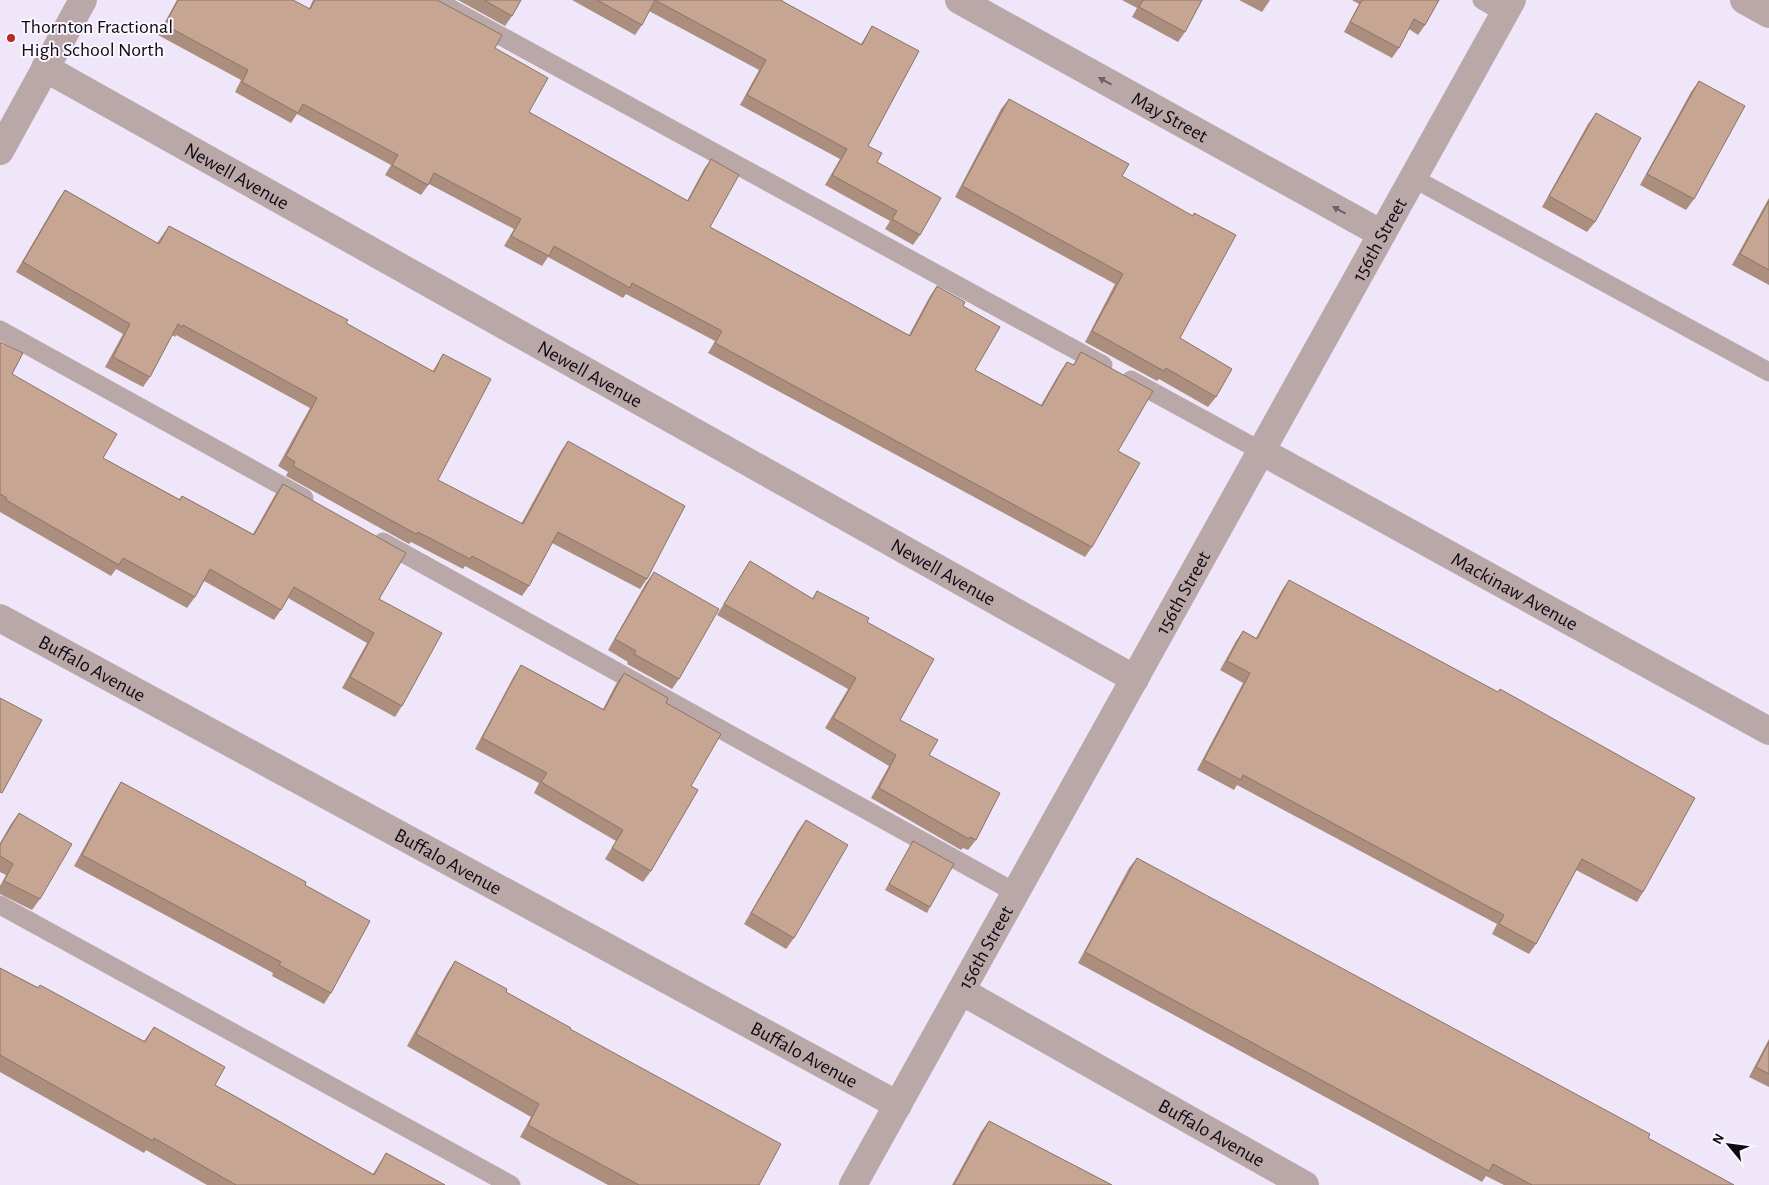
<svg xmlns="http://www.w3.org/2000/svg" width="1769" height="1185" font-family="'Alegreya Sans',sans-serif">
	<rect width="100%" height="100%" fill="#efe6fa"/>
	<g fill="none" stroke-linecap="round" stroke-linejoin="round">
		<path stroke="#baa8a9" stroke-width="19" d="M435,0L1103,365
			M1482,0L1505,13
			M1413,178L1769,372
			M0,330L304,498
			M1131,380L1261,451
			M383,542L1016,893
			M0,905L511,1185"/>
		<g stroke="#baa8a9" stroke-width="28">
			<path id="s1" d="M959,0L1382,234"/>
			<path d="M1744,0L1769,14"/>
			<path id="s2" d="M45,68L1135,679"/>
			<path d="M0,151L83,0"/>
			<path id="s3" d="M1261,451L1769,731"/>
			<path id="s4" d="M0,618L898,1105"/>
			<path id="s5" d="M961,991L1305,1185"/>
			<path id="s6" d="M853,1185L1512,0"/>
		</g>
	</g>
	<path fill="#ab8e7e" d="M177,0H293L309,9L313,0H437L495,48L529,112L687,201L704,169L711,159L710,227L909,335L930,296L937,286L963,306L975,370L1041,405L1060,372L1067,362L1073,365L1081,352L1118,451L1092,547L1085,557L708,353L715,341L626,294L623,298L548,257L542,266L504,246L514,229L429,184L421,195L385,175L391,165L297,114L291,123L235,92L241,80L158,35Z
		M458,0H521L512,16L505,26Z
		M572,0H782V1L861,44L872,26L868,146L877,162L920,235L913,245L885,229L890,221L825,185L840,159L740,105L759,70L649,11L642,25L635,35Z
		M1122,0H1202L1185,32L1178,42L1132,17L1137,8Z
		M1239,0H1270L1262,12Z
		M1352,0H1439L1425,25L1418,35L1409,29L1399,48L1392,58L1344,32L1359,4Z
		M1699,81L1694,199L1686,210L1640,185L1691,92Z
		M1009,99L1122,176L1180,338L1216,397L1208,407L1159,379L1157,381L1085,342L1115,284L955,197L1001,109Z
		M1596,113L1595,222L1587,232L1542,207L1588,124Z
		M65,190L157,243L162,236L169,226L433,371L443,354L438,480L521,524L561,451L568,441L647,579L640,589L552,543L529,586L522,596L465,566L463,569L411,542L409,544L286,476L288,472L278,466L310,408L176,335L175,337L172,335L150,377L143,387L105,367L123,334L16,272L58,200Z
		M1769,198V285L1732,265Z
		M0,342L12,374L103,458L179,499L182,496L253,534L275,495L283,484L379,599L402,706L395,717L342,688L367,643L288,598L281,610L274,620L204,581L195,597L187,608L116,569L111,576L0,512Z
		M750,561L812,599L817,591L867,622L900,720L929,755L976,840L968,850L963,848L961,850L871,798L889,766L825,728L848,689L717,615L743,572Z
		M654,572L679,679L672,689L627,664L628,662L608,650L646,583Z
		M1289,580L1643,892L1637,902L1576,870L1536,944L1529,954L1492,934L1497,924L1237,785L1234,790L1197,770L1243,683L1220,670L1236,641L1243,631L1256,638L1282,590Z
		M521,665L603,709L616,684L624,673L666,703L691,786L651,871L643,882L605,859L616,841L534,793L539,783L475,749L514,676Z
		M121,782L305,885L331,993L324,1004L272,976L273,973L74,866L114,793Z
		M19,813L40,899L32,910L0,894V886L6,875L0,872V843L11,824Z
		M806,820L794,938L786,949L744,924L798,831Z
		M913,841L930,907L927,913L885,890Z
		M1137,858L1648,1138L1734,1185H1504L1486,1176L1482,1182L1078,963L1129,868Z
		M455,961L506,992L570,1029L759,1185H608L520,1137L531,1117L407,1046L447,973Z
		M0,968L144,1041L154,1027L215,1085L373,1174L386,1153L445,1185H207L146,1150L144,1153L0,1072Z
		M1769,1039V1087L1749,1077Z
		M989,1121L1112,1185H952L981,1132Z"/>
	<path fill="#c7a593" stroke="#8b7467" d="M178,0H293L310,9L315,0H437L502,35L495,48L548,78L529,112L688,201L711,159L739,175L710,227L910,336L937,286L965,302L963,306L1000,327L975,370L1042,406L1067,362L1074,365L1081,352L1153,391L1118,451L1140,463L1092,547L715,343L722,331L632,283L630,288L554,246L549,256L511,236L521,219L434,173L428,185L392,165L398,155L303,104L298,113L242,82L248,70L165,25Z
		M484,0H521L512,16Z
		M597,0H782V1L862,45L872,26L919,51L868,146L882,153L877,162L941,198L920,235L892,219L897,211L832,175L847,149L747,95L766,60L655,0L642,25Z
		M1143,0H1202L1185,32L1139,7Z
		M1362,0H1439L1425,25L1414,19L1399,48L1350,22Z
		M1699,81L1745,106L1694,199L1647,174Z
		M1009,99L1129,164L1122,176L1193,216L1194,213L1236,235L1180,338L1232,369L1216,397L1166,368L1164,371L1092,331L1123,274L962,186Z
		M1596,113L1641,138L1595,222L1549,196Z
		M65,190L159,244L169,226L348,320L346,323L434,372L443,354L491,379L438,480L523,524L568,441L685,506L647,579L558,532L529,586L472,556L470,559L418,532L416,534L293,466L295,462L286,456L317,398L183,325L182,327L178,324L150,377L113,357L130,324L23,262Z
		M1769,201V270L1740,254Z
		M0,342L23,353L12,374L117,434L103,458L180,500L182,496L254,535L283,484L406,553L379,599L442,633L402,706L350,677L374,633L294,587L281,610L210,569L195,597L123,558L119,565L6,500L7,498L0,494Z
		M750,561L813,599L817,591L869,618L867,622L934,659L900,720L938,740L929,755L1000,793L976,840L970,837L969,839L879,788L896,755L833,718L856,678L724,604Z
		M654,572L719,609L679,679L634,654L636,651L615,639Z
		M1289,580L1498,692L1500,689L1695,798L1643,892L1582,859L1536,944L1499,924L1504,915L1243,775L1241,780L1204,760L1250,673L1227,661L1243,631L1257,639Z
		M521,665L604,710L624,673L668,698L666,703L721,734L691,786L698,790L651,871L612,848L623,830L541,782L547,773L482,738Z
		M0,698L42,720L2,793L0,792Z
		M121,782L306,882L305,885L370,921L331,993L279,965L281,962L82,855Z
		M19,813L72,844L40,899L4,881L13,864L0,856V845Z
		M806,820L848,845L794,938L751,913Z
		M913,841L954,864L930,907L889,884Z
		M1137,858L1650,1134L1648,1138L1734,1185H1532L1493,1164L1489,1171L1085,952Z
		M455,961L507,989L506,992L571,1028L570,1029L781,1144L759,1185H639L528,1125L539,1104L416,1034Z
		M0,968L38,988L40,985L145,1042L154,1027L225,1067L215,1085L374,1175L386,1153L445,1185H236L154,1138L153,1141L0,1055Z
		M1769,1042V1074L1756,1067Z
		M989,1121L1112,1185H954Z"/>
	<defs><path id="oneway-solid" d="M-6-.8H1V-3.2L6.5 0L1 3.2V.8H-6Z" transform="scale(1.25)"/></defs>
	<g fill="#6d6066">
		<use href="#oneway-solid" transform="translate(1105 81) rotate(-151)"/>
		<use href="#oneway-solid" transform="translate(1339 210) rotate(-151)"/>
	</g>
	<circle fill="#b82a24" stroke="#f9f6fd" stroke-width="2" cx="11" cy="38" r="5"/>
	<g text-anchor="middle" stroke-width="4" stroke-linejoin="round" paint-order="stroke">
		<g font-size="20" fill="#0e0913" stroke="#f9f6fd" text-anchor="start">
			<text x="21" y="33">Thornton Fractional<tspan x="21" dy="23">High School North</tspan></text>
		</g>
		<g font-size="20" fill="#0e0913" stroke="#f9f6fd">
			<text dy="7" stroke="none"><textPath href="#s1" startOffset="241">May Street</textPath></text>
			<text dy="7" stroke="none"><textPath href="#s2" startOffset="220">Newell Avenue</textPath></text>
			<text dy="7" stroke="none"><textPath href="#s6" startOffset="1082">156th Street</textPath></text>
			<text dy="7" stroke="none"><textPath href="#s2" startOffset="625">Newell Avenue</textPath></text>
			<text dy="7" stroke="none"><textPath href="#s2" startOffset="1030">Newell Avenue</textPath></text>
			<text dy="7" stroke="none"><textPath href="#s3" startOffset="290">Mackinaw Avenue</textPath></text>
			<text dy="7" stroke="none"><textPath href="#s6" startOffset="678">156th Street</textPath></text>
			<text dy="7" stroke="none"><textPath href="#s4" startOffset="105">Buffalo Avenue</textPath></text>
			<text dy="7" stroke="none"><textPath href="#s4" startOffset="510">Buffalo Avenue</textPath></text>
			<text dy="7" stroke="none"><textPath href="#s6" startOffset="272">156th Street</textPath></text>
			<text dy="7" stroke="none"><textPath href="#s4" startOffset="915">Buffalo Avenue</textPath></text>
			<text dy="7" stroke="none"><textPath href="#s5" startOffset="288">Buffalo Avenue</textPath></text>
		</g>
	</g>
	<g transform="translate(1729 1145) rotate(299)" stroke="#f9f6fd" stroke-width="4" paint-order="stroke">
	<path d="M0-4L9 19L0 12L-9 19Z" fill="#0e0913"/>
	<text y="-8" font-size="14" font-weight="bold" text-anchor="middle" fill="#0e0913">N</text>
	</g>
</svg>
